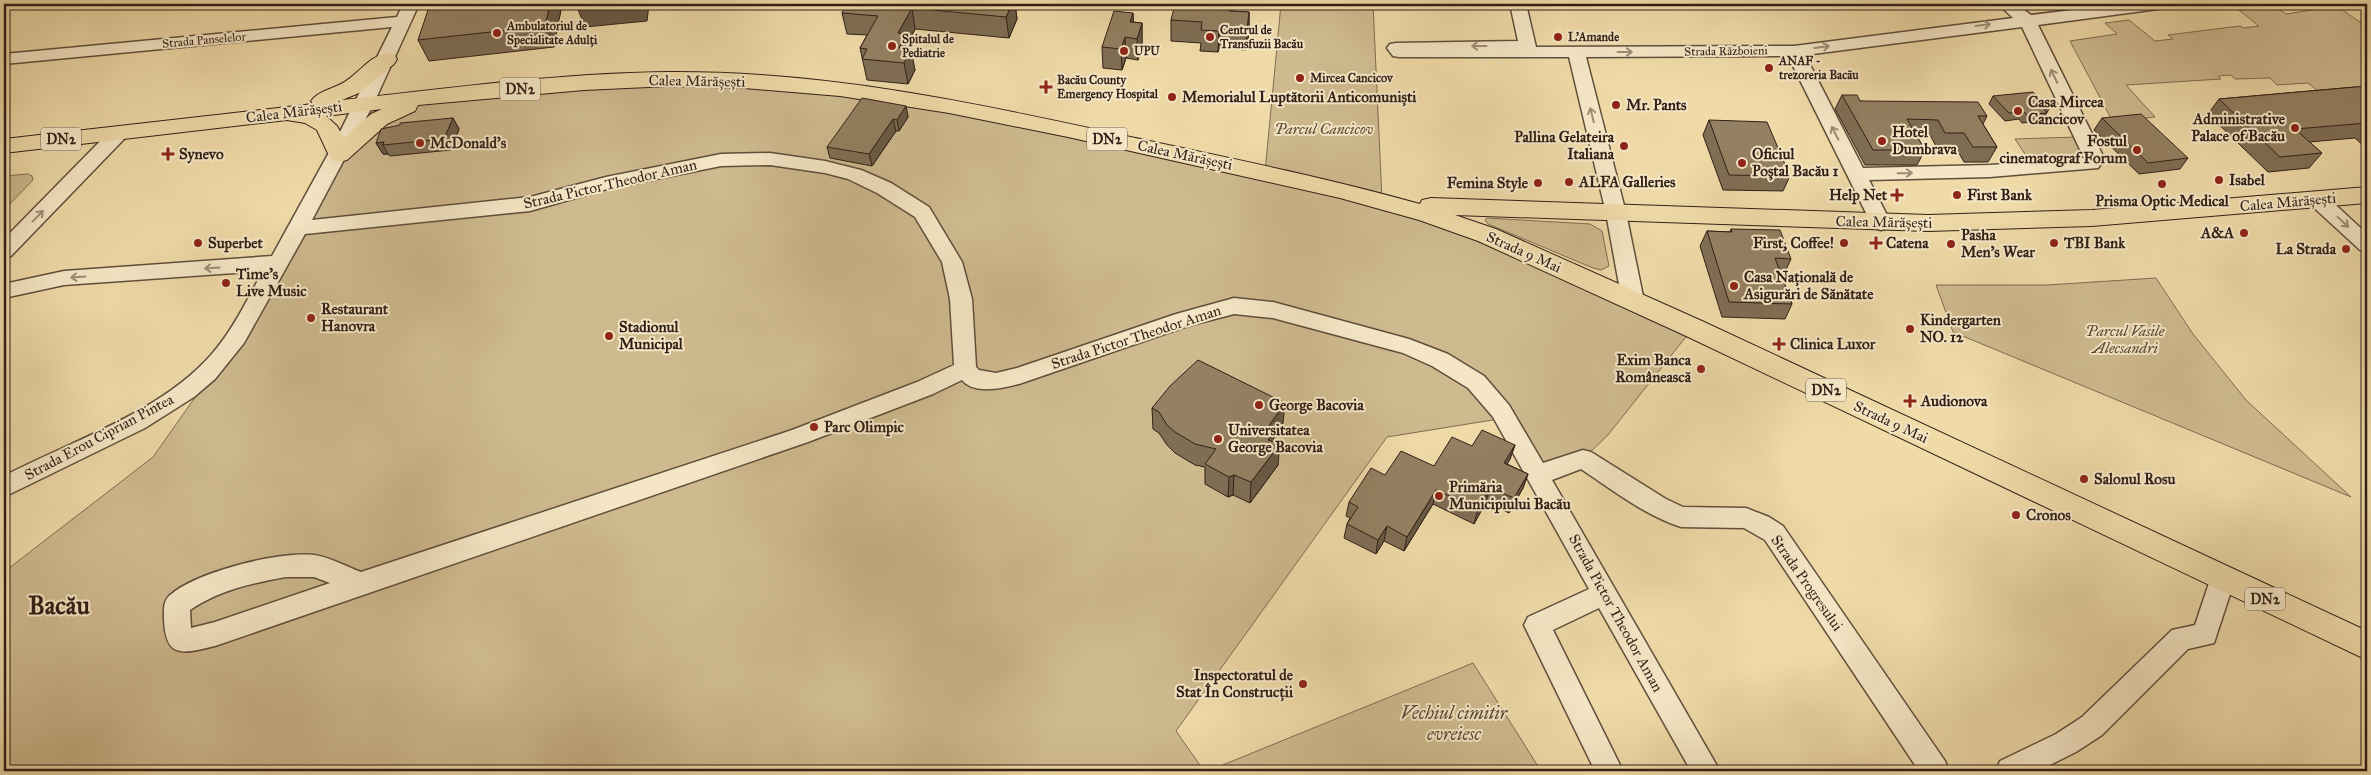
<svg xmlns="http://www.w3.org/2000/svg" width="2371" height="775" font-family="'IM FELL Great Primer',serif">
	<rect width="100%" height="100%" fill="#efdaa8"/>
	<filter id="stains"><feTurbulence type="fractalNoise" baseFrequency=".004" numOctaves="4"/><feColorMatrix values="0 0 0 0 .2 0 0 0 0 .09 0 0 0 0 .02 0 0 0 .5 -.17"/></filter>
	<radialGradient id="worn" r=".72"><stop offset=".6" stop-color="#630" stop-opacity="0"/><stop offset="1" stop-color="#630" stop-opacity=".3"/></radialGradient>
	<path fill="#cfba8f" stroke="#806c53" d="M1281,4H1373L1382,200L1693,328L1608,435L1583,459L1538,475L1505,418L1387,437L1176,731L1204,771H4V572L153,457L227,352L364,104L584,83L840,89L1265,172Z
		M2257,4H2271L2286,14L2337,6L2367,27V109L2333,103L2308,83L2277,85L2270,78L2235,79L2231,75L2218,76L2221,79L2126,85L2155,117L2113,122L2070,41L2117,34L2105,23L2129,20L2155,41L2173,39L2168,35L2240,26L2244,28L2259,26L2235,7Z
		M2076,137L2087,161L2031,163L2015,139Z
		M28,174L32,176L33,180L4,210V176Z
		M1487,218L1590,224L1602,231L1609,266L1601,270L1593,268L1488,224L1485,220Z
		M2156,278L2193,334L2246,400L2351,497L1953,332L1936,285H2047Z
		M1473,663L1541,771H1208Z"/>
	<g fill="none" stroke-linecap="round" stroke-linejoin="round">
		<defs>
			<path id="minor" d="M403,4H419L373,105L312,220L530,197L606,177L721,154L770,153L825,161L861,170L891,183L929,207L962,262L972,299L976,367L979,370L996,373L1017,368L1176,314L1234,298L1273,302L1409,339L1448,354L1484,376L1509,405L1543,463L1583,450L1591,452L1666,499L1683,507L1746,508L1769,517L1783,526L1945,761L1949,771H1919L1765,540L1744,528L1681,527C1644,515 1613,490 1581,469L1552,480L1720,771H1691L1599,608L1553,630L1623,771H1595L1524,625L1528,617L1589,589L1493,417L1468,388L1432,366L1403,353L1273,318L1234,314L1188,326L1019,384C1003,388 974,395 962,380L933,394L808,442L215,646C182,654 165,659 164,618C164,610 163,602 169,596C195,572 279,551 314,555C330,557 347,567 361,572L792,430L917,382L954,365L950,299L942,262L915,217L877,193L848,179L825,173L770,165L721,166L607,189L530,211L305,234L244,343L215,379L194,397L145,428L4,497V476C71,441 160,413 211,355C233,330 247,300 263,271L64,285L4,298V284L64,271L272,256L337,138L392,27L4,64V54L397,17ZM286,577H314L330,583L215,622L191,628L190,610C219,590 252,583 286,577Z
				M1510,4H1526L1536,47L1794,46L2013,18L1998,4H2016L2031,15L2121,4H2166L2164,8L2158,9L2038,25L2102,154L2104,160L2098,168L1990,177L1869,180L1891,223L1888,228L1881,230L1874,228L1871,223L1788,56L1586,57L1626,213L1644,301L1640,306L1633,309L1626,306L1622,301L1606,213L1569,57H1399L1393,56L1387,48L1390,44L1396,43L1518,41ZM2022,27L2084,158L1990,165L1863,168L1805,55Z
				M119,127L126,129L128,133L126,137L11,256L4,258V239L112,129Z
				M2318,194L2325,195L2367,234V252L2360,250L2311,205L2308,200L2311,195Z
				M2222,568L2231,571L2235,579L2214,643L2188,649L2102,735L2076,752L2038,771H1996L2000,761L2056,734L2082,717L2172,630L2195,625L2213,571Z"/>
			<path id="major" d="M386,53L394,54L397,59L394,64L359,93L342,100C451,88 561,73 670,72C825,71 976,103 1126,136C1225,157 1323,177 1420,204L1422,200L1431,198L1928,215L2092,210L2367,187V203L2092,226L1928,231L1455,215L1496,229L1702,321L2367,631V660L1684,335L1478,241L1419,220L1340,198L1068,137L949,113L840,96L744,88L670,86L584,90L418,105L415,111L387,124L347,160L339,162L331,160L317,130L305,123L287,120L4,153V139L313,104L311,101C317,92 331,89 341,84C357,76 368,57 386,53ZM382,109L371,114L344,138L337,126L326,116Z"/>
		</defs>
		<use href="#minor" stroke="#604e3b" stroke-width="3"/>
		<use href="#major" stroke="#311f17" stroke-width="2"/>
		<use href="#minor" fill="#f5e7c6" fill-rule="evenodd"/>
		<use href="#major" fill="#efdaa8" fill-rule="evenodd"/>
	</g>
	<path fill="#7f6e54" stroke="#311f17" d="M562,4L554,47L429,61L418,40Z
		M840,4H1015L1017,19L1009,38L915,29L908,44L915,70L908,84L867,80L860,48L867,35L847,34L842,13L846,6Z
		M1230,11L1249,12V33L1246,50L1219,48L1218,52L1200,51L1201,43L1171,41V20Z
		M1133,13V22L1142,23V44L1138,60L1126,58L1122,70L1103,68L1102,47Z
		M2367,86V149L2355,138L2309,142L2322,153L2309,168L2268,172L2208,114L2219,99Z
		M1842,95L1860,101L1987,116L1983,124L1997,147L1988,162H1964L1956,148H1937L1930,135H1916L1925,150L1917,165H1865L1835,109Z
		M1993,96L2049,109L2042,121L2022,123L2019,119L2005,121L1989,104Z
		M906,106L908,117L899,131H896L872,166L830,158L827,147Z
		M453,118L459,129L451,150L390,156L388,154H383L376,143L400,125Z
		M2102,118L2188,158L2180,169L2139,174L2094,130Z
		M1709,120L1790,176L1783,191L1723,190L1703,135Z
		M1731,229L1791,259L1784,274H1781L1792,304L1785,319L1722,317L1700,246L1707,231L1730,232Z
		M1152,408L1283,423L1274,437L1273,442L1278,465L1250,503L1233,495L1228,497L1205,484V467L1195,465L1175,453L1167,445L1159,433L1153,429Z
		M1515,445L1510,459L1507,464L1528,474L1523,488L1509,513L1486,502L1474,524L1433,504L1404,551L1384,541L1376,554L1344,538L1347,524L1350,518L1346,516L1349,502L1434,466L1472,446Z"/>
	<path fill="#685a45" stroke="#311f17" d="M550,4H562L554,47L545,26Z
		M602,4H649L647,21L585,27L577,7Z
		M1012,4H1015L1017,19L1009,38L1006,17Z
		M912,8L915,29L908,44L909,52L911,49L915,70L908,84L904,63L899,48L898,33Z
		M1249,12V33L1246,50L1247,29Z
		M1133,13L1134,34L1130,22Z
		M1142,23V44L1138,60L1137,39Z
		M1219,27V48L1218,52L1219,31Z
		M1125,37L1126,58L1122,70L1121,49Z
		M906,106L908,117L899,131L897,120Z
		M453,118L459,129L451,150L444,139Z
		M893,119L896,131L872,166L869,154Z
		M384,142L383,145L388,154H383L376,143Z
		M1285,403L1283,423L1274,437L1272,454L1266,460V430Z
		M1280,444L1278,465L1250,503L1251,482Z
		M1515,445L1510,459L1500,477L1504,463Z
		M1528,474L1523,488L1509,513L1514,498Z
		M1234,475L1233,495L1228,497L1229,477Z
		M1490,488L1486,502L1474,524L1478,509Z
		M1436,490L1433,504L1404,551L1407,537Z
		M1387,526L1384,541L1376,554L1378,540Z"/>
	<path fill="#948062" stroke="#311f17" d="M430,4H550L545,26L418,40Z
		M577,4H602L577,7Z
		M847,4H1012L1006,17L912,8L898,33L906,34L899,48L911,49L904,63L862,59L867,49L860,48L878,16L842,13Z
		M1175,4L1230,8L1229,11L1249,12L1247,29L1219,27V31L1201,30L1202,22L1171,20Z
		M1114,11L1133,13L1130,22L1142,23L1137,39L1125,37L1121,49L1102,47Z
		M2367,86V123L2295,129L2322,153L2280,157L2219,99Z
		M2033,92L2049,109H2044L2047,113L2027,115L2024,112L2009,113L1993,96Z
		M1842,95H1857L1860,101L1978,102L1987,116H1978L1997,147H1973L1964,133H1945L1938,120L1907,119L1925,150H1873Z
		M862,98L906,106L897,120L893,119L869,154L827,147Z
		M2141,114L2188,158L2148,163L2102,118Z
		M453,118L444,139L383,145L384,142L376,143L381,129L400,125V123Z
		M1709,120L1767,122L1790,176L1729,175Z
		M1731,229L1780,230L1791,259L1775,258L1792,304L1729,302L1707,231L1732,232Z
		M1198,360L1285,403L1266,430L1274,433L1268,440L1280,444L1251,482L1234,475L1229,477L1205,464L1216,449L1195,444L1175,432L1167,425L1159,412L1152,408L1170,386Z
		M1482,430L1515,445L1504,463L1528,474L1514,498L1490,488L1478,509L1436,490L1407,537L1387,526L1378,540L1347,524L1358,507L1349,502L1371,468L1385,475L1401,451L1434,466L1452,437L1472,446Z"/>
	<defs><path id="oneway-shaft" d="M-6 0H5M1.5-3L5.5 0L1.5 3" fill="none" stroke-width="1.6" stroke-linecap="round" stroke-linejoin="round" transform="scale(1.25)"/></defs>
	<g stroke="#9d8d77">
		<use href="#oneway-shaft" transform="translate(1983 25) rotate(-8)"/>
		<use href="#oneway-shaft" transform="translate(1479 46) rotate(180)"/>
		<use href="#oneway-shaft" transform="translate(1822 47) rotate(-8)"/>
		<use href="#oneway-shaft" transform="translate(1625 52)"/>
		<use href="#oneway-shaft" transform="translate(2054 76) rotate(-116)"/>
		<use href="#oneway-shaft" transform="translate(1592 115) rotate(-104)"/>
		<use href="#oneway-shaft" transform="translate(1835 133) rotate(-117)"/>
		<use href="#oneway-shaft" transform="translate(1905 173) rotate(-1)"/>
		<use href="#oneway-shaft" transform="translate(38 216) rotate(-46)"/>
		<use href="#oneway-shaft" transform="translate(2343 222) rotate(43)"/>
		<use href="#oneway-shaft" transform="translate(212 268) rotate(176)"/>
		<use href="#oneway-shaft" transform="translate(78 277) rotate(176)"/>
	</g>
	<g fill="#8f2418" stroke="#f5e7c6" stroke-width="2">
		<circle cx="497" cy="33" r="5"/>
		<circle cx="1210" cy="37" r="5"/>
		<circle cx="1558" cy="37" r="5"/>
		<circle cx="892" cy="46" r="5"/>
		<circle cx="1124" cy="51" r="5"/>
		<circle cx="1769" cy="68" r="5"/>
		<circle cx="1300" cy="78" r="5"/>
		<path d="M1043.5 79.5h5v5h5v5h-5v5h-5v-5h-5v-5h5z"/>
		<circle cx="1172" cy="97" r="5"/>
		<circle cx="1616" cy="105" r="5"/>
		<circle cx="2018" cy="111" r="5"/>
		<circle cx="2295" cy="128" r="5"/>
		<circle cx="1882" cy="141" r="5"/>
		<circle cx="420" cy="143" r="5"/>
		<circle cx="1624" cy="146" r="5"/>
		<circle cx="2137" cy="150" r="5"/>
		<path d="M165.5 146.5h5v5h5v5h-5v5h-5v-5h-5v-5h5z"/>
		<circle cx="1742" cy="163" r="5"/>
		<circle cx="2219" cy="180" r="5"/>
		<circle cx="1569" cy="182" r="5"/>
		<circle cx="1538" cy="183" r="5"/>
		<circle cx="2162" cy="184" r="5"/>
		<path d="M1894.5 187.5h5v5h5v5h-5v5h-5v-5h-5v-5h5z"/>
		<circle cx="1957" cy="195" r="5"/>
		<circle cx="2244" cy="233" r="5"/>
		<circle cx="198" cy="243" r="5"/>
		<circle cx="1844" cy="243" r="5"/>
		<path d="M1873.5 235.5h5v5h5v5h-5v5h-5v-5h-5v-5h5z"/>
		<circle cx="2054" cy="243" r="5"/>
		<circle cx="1951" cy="244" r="5"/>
		<circle cx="2346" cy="249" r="5"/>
		<circle cx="226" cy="283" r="5"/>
		<circle cx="1734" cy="286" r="5"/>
		<circle cx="311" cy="318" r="5"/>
		<circle cx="1910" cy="329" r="5"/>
		<circle cx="609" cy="336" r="5"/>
		<path d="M1776.5 336.5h5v5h5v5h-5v5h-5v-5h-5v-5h5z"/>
		<circle cx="1701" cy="369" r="5"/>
		<path d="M1907.5 393.5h5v5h5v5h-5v5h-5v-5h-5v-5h5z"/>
		<circle cx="1259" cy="405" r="5"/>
		<circle cx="814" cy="427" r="5"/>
		<circle cx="1218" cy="439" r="5"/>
		<circle cx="2084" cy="479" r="5"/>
		<circle cx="1439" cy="496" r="5"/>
		<circle cx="2016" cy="515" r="5"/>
		<circle cx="1303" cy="684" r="5"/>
	</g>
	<g text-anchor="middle" stroke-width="4" stroke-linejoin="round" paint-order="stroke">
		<g font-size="12" font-weight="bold" fill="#311f17" stroke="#f5e7c6" text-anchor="start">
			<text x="507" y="30">Ambulatoriul de<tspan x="507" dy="14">Specialitate Adulți</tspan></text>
			<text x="1220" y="34">Centrul de<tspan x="1220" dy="14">Transfuzii Bacău</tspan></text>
			<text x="1568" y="41">L'Amande</text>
			<text x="902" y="43">Spitalul de<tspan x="902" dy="14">Pediatrie</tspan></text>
			<text x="1134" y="55">UPU</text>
			<text x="1779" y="65">ANAF -<tspan x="1779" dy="14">trezoreria Bacău</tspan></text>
			<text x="1310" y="82">Mircea Cancicov</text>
			<text x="1057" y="84">Bacău County<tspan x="1057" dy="14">Emergency Hospital</tspan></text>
		</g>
		<g font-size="12" fill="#311f17" stroke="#f5e7c6">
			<text transform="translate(204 40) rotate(-5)" y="4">Strada Panselelor</text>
			<text transform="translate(1726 51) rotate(-1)" y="4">Strada Războieni</text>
		</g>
		<g fill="#f5e7c6" stroke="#6c5b4c" stroke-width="1">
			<rect x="500" y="77.5" width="40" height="23" rx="4"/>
			<rect x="41" y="127.5" width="40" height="23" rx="4"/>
			<rect x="1087" y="127.5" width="40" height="23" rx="4"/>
			<rect x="1806" y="378.5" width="40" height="23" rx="4"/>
			<rect x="2245" y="587.5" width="40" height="23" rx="4"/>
		</g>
		<g font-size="14" font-weight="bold" fill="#311f17">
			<text x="520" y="94">DN2</text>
			<text x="61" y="144">DN2</text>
			<text x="1107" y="144">DN2</text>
			<text x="1826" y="395">DN2</text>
			<text x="2265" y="604">DN2</text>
		</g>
		<g font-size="15" fill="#311f17" stroke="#f5e7c6">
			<text transform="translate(697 81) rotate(1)" y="5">Calea Mărășești</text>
			<text transform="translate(294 112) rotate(-7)" y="5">Calea Mărășești</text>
			<text transform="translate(1185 155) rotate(12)" y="5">Calea Mărășești</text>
			<text transform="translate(610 184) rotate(-13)" y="5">Strada Pictor Theodor Aman</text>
			<text transform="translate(2288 202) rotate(-5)" y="5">Calea Mărășești</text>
			<text transform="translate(1884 222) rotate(1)" y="5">Calea Mărășești</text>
			<text transform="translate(1524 252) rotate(24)" y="5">Strada 9 Mai</text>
			<text transform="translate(1136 337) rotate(-18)" y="5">Strada Pictor Theodor Aman</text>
			<text transform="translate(1891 422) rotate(25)" y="5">Strada 9 Mai</text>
			<text transform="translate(99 437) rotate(-28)" y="5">Strada Erou Ciprian Pintea</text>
			<text transform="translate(1807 583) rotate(55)" y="5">Strada Progresului</text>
			<text transform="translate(1616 613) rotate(61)" y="5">Strada Pictor Theodor Aman</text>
		</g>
		<g font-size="15" font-weight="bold" fill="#311f17" stroke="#f5e7c6" text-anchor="start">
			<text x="1182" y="102">Memorialul Luptătorii Anticomuniști</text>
			<text x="2028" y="107">Casa Mircea<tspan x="2028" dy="17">Cancicov</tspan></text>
			<text x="1626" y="110">Mr. Pants</text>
			<text x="2285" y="124" text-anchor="end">Administrative<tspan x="2285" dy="17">Palace of Bacău</tspan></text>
			<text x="1892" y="137">Hotel<tspan x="1892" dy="17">Dumbrava</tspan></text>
			<text x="1614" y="142" text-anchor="end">Pallina Gelateira<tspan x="1614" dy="17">Italiana</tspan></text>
			<text x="2127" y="146" text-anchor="end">Fostul<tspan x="2127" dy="17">cinematograf Forum</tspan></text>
			<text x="430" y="148">McDonald's</text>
			<text x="179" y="159">Synevo</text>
			<text x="1752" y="159">Oficiul<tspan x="1752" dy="17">Poştal Bacău 1</tspan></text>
			<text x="2229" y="185">Isabel</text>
			<text x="1579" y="187">ALFA Galleries</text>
			<text x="1528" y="188" text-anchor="end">Femina Style</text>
			<text x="1887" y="200" text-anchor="end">Help Net</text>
			<text x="1967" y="200">First Bank</text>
			<text x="2162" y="206" text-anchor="middle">Prisma Optic Medical</text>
			<text x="2234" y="238" text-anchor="end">A&amp;A</text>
			<text x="1961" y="240">Pasha<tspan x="1961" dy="17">Men's Wear</tspan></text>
			<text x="208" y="248">Superbet</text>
			<text x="1834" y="248" text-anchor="end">First, Coffee!</text>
			<text x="1886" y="248">Catena</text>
			<text x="2064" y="248">TBI Bank</text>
			<text x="2336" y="254" text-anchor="end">La Strada</text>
			<text x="236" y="279">Time's<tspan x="236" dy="17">Live Music</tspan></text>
			<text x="1744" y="282">Casa Națională de<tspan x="1744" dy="17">Asigurări de Sănătate</tspan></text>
			<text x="321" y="314">Restaurant<tspan x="321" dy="17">Hanovra</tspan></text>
			<text x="1920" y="325">Kindergarten<tspan x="1920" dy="17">NO. 12</tspan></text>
			<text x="619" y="332">Stadionul<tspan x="619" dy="17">Municipal</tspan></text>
			<text x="1790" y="349">Clinica Luxor</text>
			<text x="1691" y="365" text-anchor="end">Exim Banca<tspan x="1691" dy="17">Românească</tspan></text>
			<text x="1921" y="406">Audionova</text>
			<text x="1269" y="410">George Bacovia</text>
			<text x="824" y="432">Parc Olimpic</text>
			<text x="1228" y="435">Universitatea<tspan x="1228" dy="17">George Bacovia</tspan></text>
			<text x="2094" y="484">Salonul Rosu</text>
			<text x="1449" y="492">Primăria<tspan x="1449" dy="17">Municipiului Bacău</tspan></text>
			<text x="2026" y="520">Cronos</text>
			<text x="1293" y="680" text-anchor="end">Inspectoratul de<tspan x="1293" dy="17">Stat În Construcții</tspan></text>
		</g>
		<g font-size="15" font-style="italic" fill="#584635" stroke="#f5e7c6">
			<text x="1324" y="134">Parcul Cancicov</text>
			<text x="2125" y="336">Parcul Vasile<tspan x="2125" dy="17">Alecsandri</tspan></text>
		</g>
		<g font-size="18" font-style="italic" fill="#584635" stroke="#f5e7c6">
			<text x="1454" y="719">Vechiul cimitir<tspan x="1454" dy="21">evreiesc</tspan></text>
		</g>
		<g font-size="25" font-weight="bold" fill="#311f17" stroke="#f5e7c6">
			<text x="59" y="614">Bacău</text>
		</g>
	</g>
	<rect width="2371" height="775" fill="none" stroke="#efdaa8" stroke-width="20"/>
	<rect x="5" y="5" width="2361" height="765" fill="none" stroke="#311f17" stroke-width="2.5"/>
	<rect x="10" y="10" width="2351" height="755" fill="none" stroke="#311f17"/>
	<rect width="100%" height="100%" filter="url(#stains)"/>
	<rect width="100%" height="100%" fill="url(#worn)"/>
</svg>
